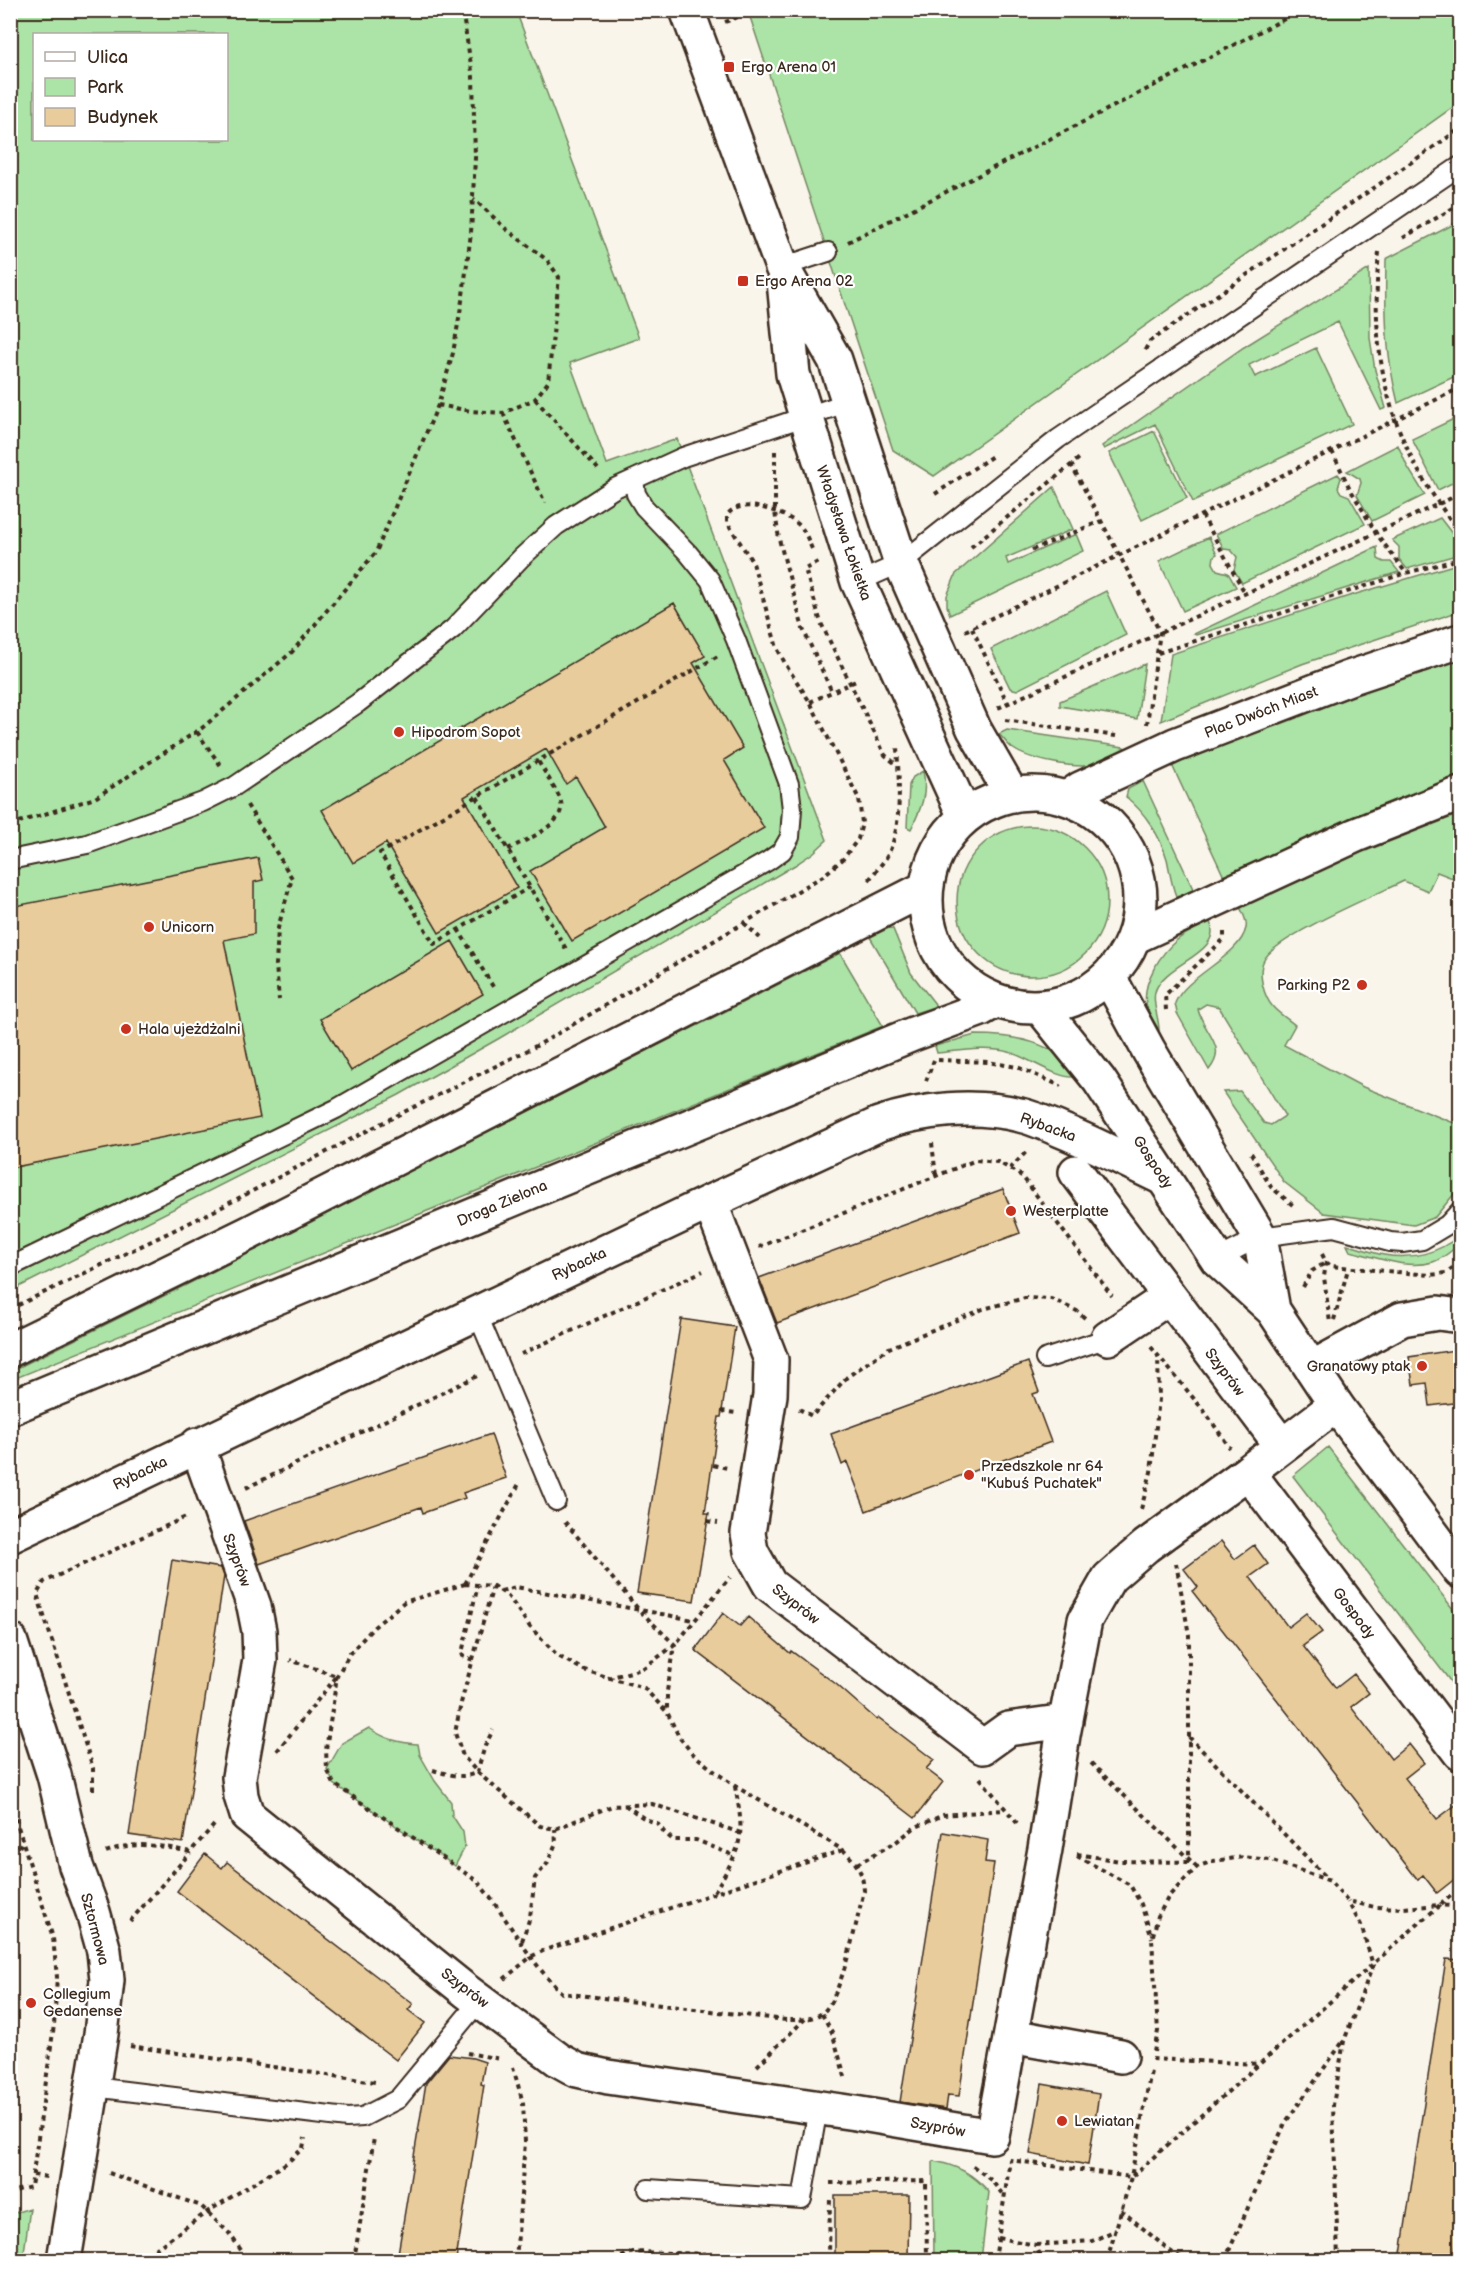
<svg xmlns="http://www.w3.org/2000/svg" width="1471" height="2271" font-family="'Balsamiq Sans',sans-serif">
	<rect width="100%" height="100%" fill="#faf5eb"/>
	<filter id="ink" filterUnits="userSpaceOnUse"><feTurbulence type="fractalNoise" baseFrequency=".0167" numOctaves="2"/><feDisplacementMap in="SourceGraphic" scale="12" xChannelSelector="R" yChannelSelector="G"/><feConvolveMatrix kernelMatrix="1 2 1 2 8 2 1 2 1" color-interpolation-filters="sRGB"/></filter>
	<g filter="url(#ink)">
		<path fill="#ace3a6" stroke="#748662" stroke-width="1.5" fill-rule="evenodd" d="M11,11H516L639,338L570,363L607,464L677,439L827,840L813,853L795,865L498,1039L399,1095L11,1291ZM34,34H226V140H34Z
			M748,11H1460V102L934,476L893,450Z
			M1460,221V304L1458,314L1460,317V374L1398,403C1385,352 1385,312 1386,259Z
			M1369,269L1370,338L1375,370L1386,408L1381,410L1338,322L1249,365L1255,377L1316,348L1352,424L1201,496L1202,498L1193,502L1155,424L1104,449L1102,446L1244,347Z
			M1460,416V479L1438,490L1412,439Z
			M1154,431L1187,498L1142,520L1109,453Z
			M1398,445L1407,466L1425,495L1372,521L1357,495L1361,483L1360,479L1347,471Z
			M1338,474L1341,478L1338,488L1341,493L1349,496L1365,524L1242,583L1234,570L1237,557L1231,550L1224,549L1216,534Z
			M1054,487L1073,529L1006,558L1008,564L1076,534L1083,551L950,615L947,606V596L956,574Z
			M1440,518L1460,544V554L1407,569L1399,559V547L1392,540Z
			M1209,537L1217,554L1214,556L1213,563L1217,570L1228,573L1236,587L1183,611L1159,561Z
			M1377,547L1378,559L1384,562H1391L1399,572L1196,635L1194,634Z
			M1460,563V611L1302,664L1161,721L1171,654L1346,597Z
			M1106,591L1126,635L1017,690L1010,688L991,649Z
			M1460,655V779L1225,879L1172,765L1186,757L1272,721Z
			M1145,664L1137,719L1060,706V701Z
			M1007,730L1124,747L1127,750C1118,755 1108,761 1098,764C1078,770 1028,760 1012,748C1007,744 1003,738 999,734Z
			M923,771C928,793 921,809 911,829L907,827L909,785L913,777Z
			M1143,781L1194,891L1183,898L1176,896C1171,884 1170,872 1167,859C1160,836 1145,812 1126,797L1128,789Z
			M1460,808V881L1437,872L1428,891L1404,881C1377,894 1275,937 1264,960C1257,973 1264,997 1273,1007C1279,1014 1288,1019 1295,1025L1284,1045L1363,1087L1454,1123L1460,1110V1187L1435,1217L1414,1225L1324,1213L1284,1182L1223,1092L1240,1091L1264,1123L1271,1125L1285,1116L1219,1007L1206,1004L1198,1009C1203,1033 1229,1046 1209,1070L1177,1013L1175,1003C1186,975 1240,957 1246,928C1248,921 1242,912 1239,905L1350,853Z
			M957 901a75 75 0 1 1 150 0a75 75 0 1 1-150 0Z
			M1210,922C1224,954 1163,963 1155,992C1152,1004 1159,1017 1159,1030C1154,1022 1148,1013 1146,1004C1142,982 1161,953 1177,940C1187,932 1200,927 1210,922Z
			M889,928L893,929L911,973L935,1004L934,1007L915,1013L870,937Z
			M840,953L883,1026L11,1380V1371L200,1278Z
			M975,1035C998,1035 1028,1038 1049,1049C1061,1055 1068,1067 1075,1077C1057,1079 1027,1057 1009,1052C986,1046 960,1051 937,1053L935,1046Z
			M1460,1235V1244C1452,1250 1443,1259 1433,1262C1406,1270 1376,1257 1350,1251L1347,1245C1360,1247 1371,1253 1384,1255C1412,1260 1439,1253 1460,1235Z
			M1328,1447L1460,1618V1694L1293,1476Z
			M369,1728C385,1739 399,1743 418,1744L420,1755L435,1781L451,1802L452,1815L463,1832L465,1847L455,1866L334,1784L327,1769L342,1743Z
			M933,2161C957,2165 973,2174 989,2192L981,2260H934Z
			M30,2208L23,2260H11V2214Z"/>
		<path fill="#e8cc9c" stroke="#3b2a1e" stroke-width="1.5" d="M674,603L705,656L693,663L743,748L724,760L764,828L572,941L530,871L605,827L576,777L566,784L546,749L464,797L517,888L439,933L386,843L353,863L322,810Z
			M258,858L263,880L254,882V934L224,940L260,1118L10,1168V907Z
			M452,941L483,994L351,1071L320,1019Z
			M1003,1189L1020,1233L777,1323L759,1278Z
			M681,1319L735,1327L721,1417H719L705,1513H709L694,1601L637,1593Z
			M1461,1349V1402L1430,1406L1427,1383L1413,1385L1409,1357Z
			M1028,1362L1039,1392L1033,1394L1051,1442L866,1511L847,1462L842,1465L831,1434Z
			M491,1434L506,1478L463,1493L465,1498L423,1513L421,1507L259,1564L244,1521Z
			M1221,1541L1235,1559L1254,1545L1268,1564L1250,1577L1288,1627L1306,1613L1322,1632L1303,1646L1336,1688L1354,1674L1369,1693L1351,1707L1391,1759L1409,1744L1424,1763L1405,1778L1437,1819L1461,1801V1874L1437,1893L1423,1875L1418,1880L1192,1591L1198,1587L1184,1569Z
			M172,1560L221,1568L224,1576L183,1843L129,1835Z
			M723,1613L740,1626L748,1617L790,1653L791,1651L836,1684L877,1720L879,1718L934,1760L926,1769L943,1782L915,1818L695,1650Z
			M943,1832L988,1840L985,1862L994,1863L959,2096L948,2095L946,2109L900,2102Z
			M205,1854L222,1868L227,1862L413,2004L408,2010L425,2023L396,2060L177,1891Z
			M1446,1959L1461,1960V2219L1454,2260H1400Z
			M449,2055L473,2058L485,2062L481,2084L484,2085L456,2260H397L426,2083Z
			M1042,2084L1099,2094L1088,2165L1030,2154Z
			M835,2195H909L908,2260H835Z"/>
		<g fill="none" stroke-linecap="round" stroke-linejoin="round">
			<defs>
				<path id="lane" d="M782,267L828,252
					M858,582L901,563L1058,439L1460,166
					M10,860L87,844L203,802L235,786L358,703L453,629L521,558L556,526L615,488L683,457L849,402
					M1217,1259L1260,1237L1334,1227L1390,1242L1402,1243L1422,1240L1447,1225L1460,1211
					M10,1267L336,1109L768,861L782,851L790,837L792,809L789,784L736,640L710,580L688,553L644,507L636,494L634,480
					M477,1313L556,1501
					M1045,1359L1108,1338
					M93,2087L347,2118L363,2117L398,2099L480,2000
					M648,2189L802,2199L818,2108"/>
				<path id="street" d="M1067,798L1080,789L1175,745L1349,678L1460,641
					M1134,937L1356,835L1460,794
					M1076,1172L1282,1446
					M710,1202L771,1360L770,1395L748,1533L751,1551L770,1585L983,1747L1008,1729L1066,1721
					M1108,1338L1169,1297
					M1312,1368L1402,1319L1438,1313L1460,1316
					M197,1445L254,1606L259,1631L260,1660L239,1777L241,1796L247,1815L466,1991L559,2060L577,2070L608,2077L855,2113L992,2136L1045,1849L1063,1735L1085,1620L1109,1578L1146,1546L1248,1472L1336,1405
					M1248,1472L1460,1753
					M10,1536L710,1202L879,1124C922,1109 974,1104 1020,1115C1034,1118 1049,1125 1063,1131C1097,1145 1129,1162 1163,1178
					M10,1640L54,1775L76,1866L93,1912L104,1951L107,1980L101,2034L64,2260
					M1011,2036L1121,2056"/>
				<path id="secondary" d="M687,10L782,267L835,360L901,563L974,729L1012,795
					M784,281L793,374L858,582L965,817
					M926 900a107 107 0 1 1 214 0a107 107 0 1 1-214 0Z
					M1109,977L1149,1051L1260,1237L1273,1310
					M1041,1008L1099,1080L1217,1259L1273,1310L1336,1405L1460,1571
					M10,1350L249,1233L926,888
					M10,1408L554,1182L913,1034L981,1009L995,1001"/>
			</defs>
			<use href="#lane" stroke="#3b2a1e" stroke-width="22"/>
			<use href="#street" stroke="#3b2a1e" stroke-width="38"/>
			<use href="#secondary" stroke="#3b2a1e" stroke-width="38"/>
			<path stroke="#3b2a1e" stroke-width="4" stroke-dasharray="4.5 4.5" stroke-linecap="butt" d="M725,22L756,10
				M1403,238L1460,204
				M848,242L1302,10
				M1379,252C1369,362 1390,445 1460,532
				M1145,350L1150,341L1460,129
				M535,399L598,469
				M438,405L471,411L503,413L535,399L548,382L559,277L547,260L506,229L474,199
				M503,413L545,503
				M775,451V512L779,539L803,629L832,692
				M1332,451L1348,485L1376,533L1406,573
				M1071,464L1160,632L1147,724
				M935,494L994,455
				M1202,515L1245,593
				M971,547L1082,456
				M1032,550L1101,521
				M818,562L805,569L821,623L885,755L897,765
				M972,628L1008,704
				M965,631L1460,388
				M1158,653L1406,573L1460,559
				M810,702L858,680
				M998,708L1460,494
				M1005,720L1116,736
				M197,732L221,766
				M477,797L566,949
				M247,805L292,878L278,928L276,965L279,1000
				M10,825L95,798L202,728L292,652L376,552L438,405L453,353L463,295L471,233L475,158L473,77L462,10
				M508,849C524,841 566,825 561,802C559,793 543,770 538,761
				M869,880C875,872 881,865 886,858C903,830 899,779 897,748
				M530,887L434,944L380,853L718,656
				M744,923L760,938
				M458,929L495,990
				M1166,1010L1165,995L1224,939V929
				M938,1060L988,1062L1017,1067L1061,1086
				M926,1081L934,1060
				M932,1143L936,1176
				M1251,1153L1271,1187L1295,1207
				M1010,1169L1028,1150
				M759,1247L976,1160L998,1162L1022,1176L1112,1296
				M1322,1254L1326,1262L1331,1266L1430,1275L1446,1273L1460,1262
				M1326,1262L1324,1277L1330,1323
				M1303,1287L1312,1271L1325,1263
				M10,1309L218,1209L380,1124L540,1044L823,876L843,859L858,839L862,823L859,799L810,702L786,665L777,648L753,563L727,522V515C741,496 786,512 800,526C806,532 809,543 813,551
				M1334,1320L1348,1269
				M1151,1347L1205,1412L1230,1448
				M521,1354L703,1271
				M799,1409L812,1416L847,1377L889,1348L983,1309L1025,1298L1051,1299L1077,1311L1085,1318
				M721,1411L736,1413
				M713,1465L727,1468
				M246,1488L477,1376
				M1141,1509L1151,1472L1159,1399L1158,1356
				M707,1521L718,1523
				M565,1522L639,1610L675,1645L667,1691V1711
				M1176,1563L1189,1635V1858
				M465,1584L493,1586L508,1596L530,1627L558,1656L584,1670L644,1688L667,1712L679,1737L692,1753L714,1771L735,1786L843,1850C857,1863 863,1872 864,1891C857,1917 842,1999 822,2013C812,2020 797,2020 786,2020L562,1993C528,1961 507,1916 477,1881L334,1784L327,1769L326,1750L337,1676L350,1653L374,1627L404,1602Z
				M465,1584L520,1482
				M493,1586L461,1703L455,1733L463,1756L477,1772L540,1826L555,1829L612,1806L652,1804L741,1833
				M501,1591L516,1587L694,1620
				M473,1660L463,1656L462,1653L478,1585
				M608,1678L642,1669L675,1645L730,1577
				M1189,1737L1329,1880
				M277,1751L337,1676L290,1660
				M1091,1763L1197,1867
				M433,1770C447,1774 464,1780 477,1772L485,1746L493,1730
				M980,1778L1017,1823
				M93,1790V1768L37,1594L44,1582L188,1516
				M10,1801L53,1938L57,1977L54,2025L31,2187L10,2192
				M625,1805L645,1819L657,1823L664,1832L673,1840H696L735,1856
				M10,1840L25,1848
				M106,1852C133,1840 163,1846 190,1852L216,1823
				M1077,1854L1120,1861L1193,1862
				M1077,1856L1130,1885L1141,1904L1152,1938
				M857,1864L896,1842L914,1828L943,1815L1004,1810
				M714,1892C741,1848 746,1839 735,1787
				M130,1921L190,1853
				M522,1941L530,1917L535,1878L547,1864L556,1843L555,1829
				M504,1979L532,1956L545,1950L843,1850
				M822,2014L832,2032L846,2080
				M130,2046L375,2082
				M1154,2052L1158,2031L1152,1939L1158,1916L1169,1896L1197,1867L1213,1861L1244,1857L1270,1860L1330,1881L1347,1901L1375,1907L1404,1908L1440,1905L1460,1888
				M467,2053L501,2059
				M1152,2059L1259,2064
				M757,2066L805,2019
				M513,2067L523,2103L525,2142L516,2260
				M973,2166L991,2180L1004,2196
				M109,2173L201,2206L229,2233L248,2260
				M33,2175L47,2177
				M830,2183L926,2181L927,2260
				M1121,2210L1170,2251L1185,2260
				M998,2238L1036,2245L1042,2260
				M1036,2245L1092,2241L1116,2230
				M140,2260L207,2212L288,2162L303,2148L305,2138
				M354,2260L374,2138
				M613,2260L633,2252L829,2257L830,2197
				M995,2260L1010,2160L1131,2177L1440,1905L1460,1907
				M1107,2260L1131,2177L1151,2071
				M1225,2260L1285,2123L1342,2043
				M1338,2260L1333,2105L1344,2041L1373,1965L1361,1925L1348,1902"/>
			<use href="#lane" stroke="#fff" stroke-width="18"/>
			<use href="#street" stroke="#fff" stroke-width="33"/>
			<use href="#secondary" stroke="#fff" stroke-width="33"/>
		</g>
	</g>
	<g fill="#c8321e" stroke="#fff" stroke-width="2">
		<rect x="723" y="61" width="12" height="12" rx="3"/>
		<rect x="737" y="275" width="12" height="12" rx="3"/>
		<circle cx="399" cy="732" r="6"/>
		<circle cx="149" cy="927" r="6"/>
		<circle cx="1362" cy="985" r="6"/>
		<circle cx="126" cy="1029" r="6"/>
		<circle cx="1011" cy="1211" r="6"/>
		<circle cx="1422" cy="1366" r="6"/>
		<circle cx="969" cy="1475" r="6"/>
		<circle cx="31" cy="2003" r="6"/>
		<circle cx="1062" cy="2121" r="6"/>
	</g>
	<g text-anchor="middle" stroke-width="4.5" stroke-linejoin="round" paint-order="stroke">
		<g font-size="15" fill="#3b2a1e" stroke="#fff" text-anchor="start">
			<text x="741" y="72">Ergo Arena 01</text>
			<text x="755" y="286">Ergo Arena 02</text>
			<text x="411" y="737">Hipodrom Sopot</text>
			<text x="161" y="932">Unicorn</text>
			<text x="1350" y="990" text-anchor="end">Parking P2</text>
			<text x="138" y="1034">Hala ujeżdżalni</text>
			<text x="1023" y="1216">Westerplatte</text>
			<text x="1410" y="1371" text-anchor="end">Granatowy ptak</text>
			<text x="981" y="1471">Przedszkole nr 64<tspan x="981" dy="17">"Kubuś Puchatek"</tspan></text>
			<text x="43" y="1999">Collegium<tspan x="43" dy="17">Gedanense</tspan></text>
			<text x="1074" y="2126">Lewiatan</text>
		</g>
		<g font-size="15" fill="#3b2a1e" stroke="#fff">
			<text transform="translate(844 533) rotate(71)" y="5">Władysława Łokietka</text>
			<text transform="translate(1261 712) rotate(-21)" y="5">Plac Dwóch Miast</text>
			<text transform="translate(1048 1127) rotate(20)" y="5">Rybacka</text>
			<text transform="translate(1153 1162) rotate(57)" y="5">Gospody</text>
			<text transform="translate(502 1203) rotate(-23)" y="5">Droga Zielona</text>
			<text transform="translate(579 1264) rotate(-25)" y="5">Rybacka</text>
			<text transform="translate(1225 1372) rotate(53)" y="5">Szyprów</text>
			<text transform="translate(140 1473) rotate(-26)" y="5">Rybacka</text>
			<text transform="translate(237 1560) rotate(70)" y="5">Szyprów</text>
			<text transform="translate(796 1604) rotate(38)" y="5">Szyprów</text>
			<text transform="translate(1354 1613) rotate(53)" y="5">Gospody</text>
			<text transform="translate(95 1929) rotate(75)" y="5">Sztormowa</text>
			<text transform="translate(465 1988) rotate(37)" y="5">Szyprów</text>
			<text transform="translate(938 2127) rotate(10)" y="5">Szyprów</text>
		</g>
	</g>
	<rect width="1471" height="2271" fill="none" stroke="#fff" stroke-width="36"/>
	<rect x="18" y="18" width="1435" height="2235" fill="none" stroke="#3b2a1e" stroke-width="2" filter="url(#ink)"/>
	<rect x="33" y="33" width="195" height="108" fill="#ffffff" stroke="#b1aaa5" stroke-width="1.5"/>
	<rect x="45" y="52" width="30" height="9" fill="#ffffff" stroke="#b1aaa5" stroke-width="1.5"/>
	<text x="87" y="63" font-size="18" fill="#3b2a1e">Ulica</text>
	<rect x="45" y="78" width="30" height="18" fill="#ace3a6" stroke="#b1aaa5" stroke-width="1.5"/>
	<text x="87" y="93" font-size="18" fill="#3b2a1e">Park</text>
	<rect x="45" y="108" width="30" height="18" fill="#e8cc9c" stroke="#b1aaa5" stroke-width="1.5"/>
	<text x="87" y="123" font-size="18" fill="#3b2a1e">Budynek</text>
</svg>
